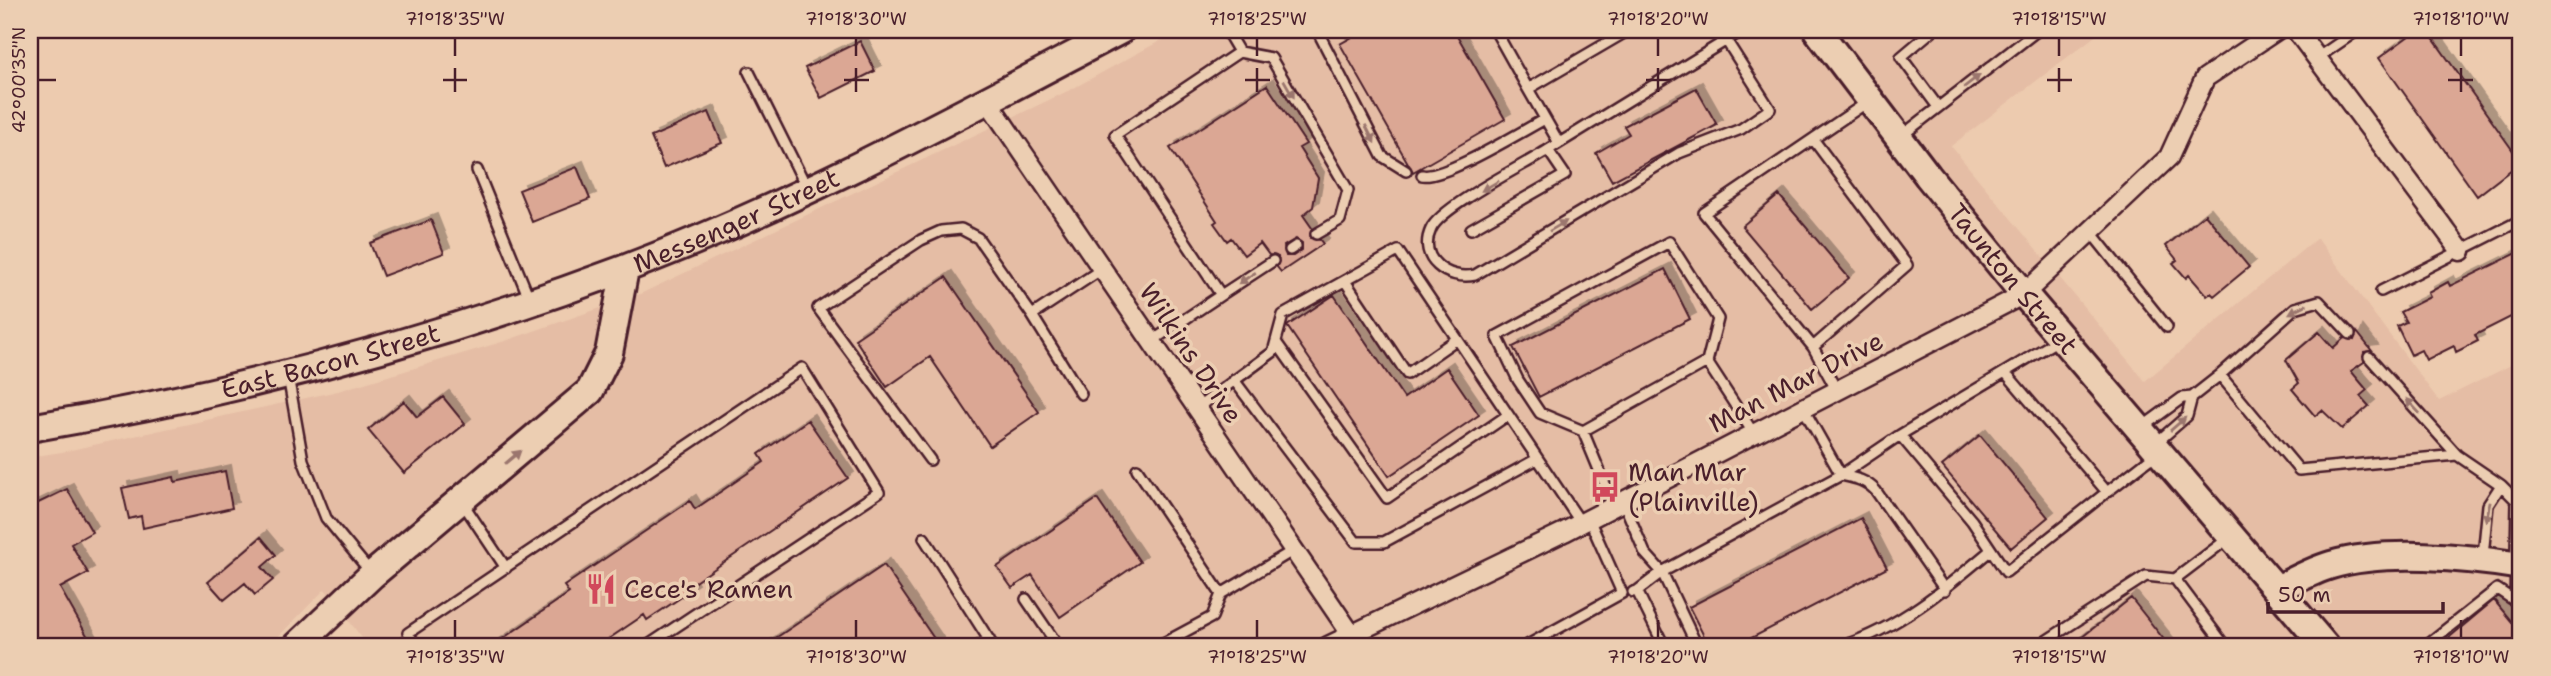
<svg xmlns="http://www.w3.org/2000/svg" width="2551" height="676" font-family="'Shantell Sans',sans-serif">
	<defs>
		<filter id="shadow"><feDropShadow dx="6" dy="-6" stdDeviation="0" flood-color="#0004"/></filter>
	</defs>
	<rect width="100%" height="100%" fill="#edcbaf"/>
	<filter id="ink" filterUnits="userSpaceOnUse"><feTurbulence type="fractalNoise" baseFrequency=".0143" numOctaves="2"/><feDisplacementMap in="SourceGraphic" scale="14" xChannelSelector="R" yChannelSelector="G"/><feConvolveMatrix kernelMatrix="1 2 1 2 8 2 1 2 1" color-interpolation-filters="sRGB"/></filter>
	<g filter="url(#ink)">
		<path fill="#e5bda5" d="M1180,30H2103L1951,146L2145,381L2317,238L2439,401L2521,360V646H368L325,589L269,646H30V457L62,452L338,391L505,341L638,295L1072,89Z"/>
		<path fill="#dba794" stroke="#4a1f2b" stroke-width="2" fill-rule="evenodd" filter="url(#shadow)" d="M1365,30H1454L1505,119L1413,172L1340,44Z
			M2417,30H2427L2521,162L2477,196L2379,58Z
			M860,41L875,71L821,98L805,68Z
			M1267,85L1306,144L1299,148L1318,178L1313,207L1303,215L1312,228L1310,238L1320,240L1323,244L1281,272L1277,267L1278,257L1269,255L1260,243L1244,255L1231,238L1227,241L1214,223L1217,221L1170,148ZM1296,239L1302,243V250L1293,256H1286L1284,246Z
			M1696,88L1717,125L1612,181L1596,153L1629,134L1624,126Z
			M709,112L722,143L664,168L651,137Z
			M577,167L590,199L532,222L519,190Z
			M1779,195L1849,278L1812,309L1742,226Z
			M2205,214L2249,267L2214,296L2211,293L2207,296L2189,275L2186,278L2173,263L2177,260L2166,246Z
			M431,220L444,253L383,276L370,243Z
			M2521,251V312L2475,335L2478,341L2456,352L2454,346L2426,360L2421,350L2411,355L2397,326L2406,322L2400,312L2430,297L2428,293L2448,282L2450,286Z
			M1665,269L1690,319L1539,397L1513,347Z
			M946,277L1039,412L990,446L930,357L887,387L855,339Z
			M1334,295L1404,398L1447,368L1479,415L1389,476L1287,326Z
			M2319,332L2333,348L2344,338L2354,340L2357,332L2372,351L2364,352V362L2351,371L2367,390L2360,396L2369,406L2342,429L2322,410L2315,416L2292,389L2299,383L2286,360Z
			M443,397L465,424L404,473L368,430L404,401L417,417Z
			M808,420L848,478L689,586L692,590L647,620L644,615L598,646H492L569,593L564,586L690,501L695,509L764,462L759,454Z
			M1980,435L2048,517L2011,548L1942,466Z
			M225,471L232,508L143,528L141,516L129,519L122,488L174,477L175,482Z
			M67,489L92,532L71,544L88,573L60,588L93,646H30V507Z
			M1097,499L1140,562L1060,617L1032,575L1012,588L997,567Z
			M1861,518L1887,568L1736,646H1709L1689,607Z
			M261,537L276,555L262,567L273,580L255,595L245,583L224,600L208,582Z
			M884,565L939,646H764Z
			M2131,598L2169,646H2071Z
			M2494,600L2521,633V646H2439Z"/>
		<g fill="none" stroke-linecap="round" stroke-linejoin="round">
			<defs>
				<path id="lane" d="M1317,30L1382,156L1406,171
					M1495,30L1528,89
					M1933,30L1901,57L1938,107
					M1239,52L1271,58L1348,190L1340,220L1316,234
					M2317,58L2358,30
					M749,72L807,188
					M1900,137L2038,30
					M1813,139L1907,265L1813,347
					M1559,143L1528,89L1629,30
					M1548,150C1524,165 1441,207 1431,229C1417,259 1448,281 1475,275L1679,153L1741,129L1770,109L1726,40
					M477,170L529,298
					M1422,175C1443,180 1522,131 1545,119
					M1471,229L1565,175L1548,150L1743,30
					M2090,231L2167,327
					M1290,250L1296,246
					M1345,281L1407,374L1457,339
					M2381,291L2521,220
					M1221,295L1273,261
					M1032,315L1102,269
					M1152,341L1221,295L1115,135L1239,52L1226,30
					M1276,342L1387,498L1508,415
					M2369,357L2457,455
					M2005,372L2107,492L2157,453
					M2220,375L2295,308L2319,301L2350,334
					M288,376L303,460L326,518L372,574
					M1234,380L1356,542H1384L1537,459
					M1837,391L1813,347L1704,213L1869,101
					M1197,408L1273,352L1283,315L1398,251L1581,523
					M1803,408L1841,475L1900,435L2060,339
					M2141,428L2182,398L2192,397L2220,375L2299,470L2457,455L2501,485
					M1583,431L1540,413L1518,380L1497,336L1669,242L1718,319L1707,362
					M1900,435L1972,521L2006,572L2107,492
					M2155,444L2187,416L2192,397
					M930,460L818,308L921,240L941,231L961,229L978,238L1032,315L1081,394
					M1137,469L1221,594L1294,550
					M1623,501L1645,553L1662,572L1841,475C1855,478 1866,480 1876,491L1945,590
					M462,502L506,568
					M1614,506L1583,431L1707,362L1754,434
					M924,538L993,646
					M2483,556L2488,505L2501,485L2517,501L2515,601L2521,602
					M1637,591L1662,572L1697,646
					M1633,592L1637,591L1664,646
					M1026,599L1058,646
					M416,646L408,633L802,368L879,492L647,646
					M979,646L989,639
					M1158,646L1212,617L1221,594
					M1526,646L1622,593L1589,519
					M1842,646C1899,628 1946,588 1991,550
					M2038,646L2146,576L2175,579
					M2225,646L2175,579L2230,537
					M2425,646L2497,589L2515,601"/>
				<path id="street" d="M2296,30L2461,251
					M987,100L1351,634
					M1328,646L1564,532L2024,294L2169,157L2205,78L2277,30"/>
				<g id="secondary">
					<path id="s1" d="M1817,30L1928,176L2024,294L2325,646"/>
					<path id="s2" d="M30,428C232,394 432,341 624,269C796,204 959,115 1121,30"/>
					<path d="M2277,589C2294,581 2313,570 2331,565C2385,549 2466,557 2521,566"/>
					<path d="M297,646L372,575L590,391L609,353L625,269"/>
				</g>
			</defs>
			<use href="#lane" stroke="#4a1f2b" stroke-width="14"/>
			<use href="#street" stroke="#4a1f2b" stroke-width="23"/>
			<use href="#secondary" stroke="#4a1f2b" stroke-width="32"/>
			<use href="#lane" stroke="#ecceb2" stroke-width="9"/>
			<use href="#street" stroke="#ecceb2" stroke-width="18"/>
			<use href="#secondary" stroke="#ecceb2" stroke-width="26"/>
		</g>
		<defs><path id="oneway-solid" d="M-6-.8H1V-3.2L6.5 0L1 3.2V.8H-6Z" transform="scale(1.75)"/></defs>
		<g fill="#9b766e">
			<use href="#oneway-solid" transform="translate(1972 81) rotate(-38)"/>
			<use href="#oneway-solid" transform="translate(1289 89) rotate(60)"/>
			<use href="#oneway-solid" transform="translate(1370 134) rotate(63)"/>
			<use href="#oneway-solid" transform="translate(1490 186) rotate(149)"/>
			<use href="#oneway-solid" transform="translate(1558 226) rotate(-31)"/>
			<use href="#oneway-solid" transform="translate(1247 278) rotate(147)"/>
			<use href="#oneway-solid" transform="translate(2298 309) rotate(153)"/>
			<use href="#oneway-solid" transform="translate(2413 406) rotate(-132)"/>
			<use href="#oneway-solid" transform="translate(2178 424) rotate(-41)"/>
			<use href="#oneway-solid" transform="translate(513 457) rotate(-40)"/>
			<use href="#oneway-solid" transform="translate(2488 512) rotate(102)"/>
		</g>
	</g>
	<path fill="none" stroke="#4a1f2b" stroke-width="2.5" d="M455,38V56M856,38V56M1257,38V56M1658,38V56M2059,38V56M2461,38V56M455,68V92M856,68V92M1257,68V92M1658,68V92M2059,68V92M2461,68V92M38,80H56M443,80H467M844,80H869M1245,80H1270M1646,80H1671M2047,80H2072M2448,80H2473M455,620V638M856,620V638M1257,620V638M1658,620V638M2059,620V638M2461,620V638"/>
	<defs>
		<symbol id="bus-bare" viewBox="-9 -9 18 18"><path d="M-5-6H5V4H4V6H2V4H-2V6H-4V4H-5ZM-3.5-4V0h7V-4ZM-3.5 1.2v1.5H-2V1.2ZM2 1.2v1.5H3.5V1.2Z" fill="#d1495b" stroke="#ecceb2" stroke-width="2.5" paint-order="stroke"/></symbol>
		<symbol id="restaurant-bare" viewBox="-9 -9 18 18"><path d="M-5-6h1v4h1v-4h1v4h1v-4h1v5L-1.5 .5V6h-2V.5L-5-1ZM5-6V6H3V1.5H1.5Q1.5-4 5-6Z" fill="#d1495b" stroke="#ecceb2" stroke-width="2.5" paint-order="stroke"/></symbol>
	</defs>
	<g fill-rule="evenodd">
		<use href="#bus-bare" x="1583" y="465" width="44" height="44"/>
		<use href="#restaurant-bare" x="579" y="567" width="44" height="44"/>
	</g>
	<g text-anchor="middle" stroke-width="7" stroke-linejoin="round" paint-order="stroke">
		<g font-size="26" fill="#4a1f2b" stroke="#ecceb2">
			<text dy="9" stroke="none"><textPath href="#s2" startOffset="738">Messenger Street</textPath></text>
			<text dy="9" stroke="none"><textPath href="#s1" startOffset="317">Taunton Street</textPath></text>
			<text transform="translate(1191 353) rotate(56)" y="9">Wilkins Drive</text>
			<text dy="9" stroke="none"><textPath href="#s2" startOffset="308">East Bacon Street</textPath></text>
			<text transform="translate(1796 382) rotate(-27)" y="9">Man Mar Drive</text>
		</g>
		<g font-size="26" fill="#4a1f2b" stroke="#ecceb2" text-anchor="start">
			<text x="1628" y="481">Man Mar<tspan x="1628" dy="30">(Plainville)</tspan></text>
			<text x="624" y="598">Cece's Ramen</text>
		</g>
	</g>
	<rect width="2551" height="676" fill="none" stroke="#ecceb2" stroke-width="77"/>
	<path d="M2268 602v10h175v-10" fill="none" stroke="#4a1f2b" stroke-width="3.5"/>
	<text x="2278" y="602" font-size="21" fill="#4a1f2b" stroke="#ecceb2" stroke-width="5" paint-order="stroke">50 m</text>
	<rect x="38" y="38" width="2474" height="600" fill="none" stroke="#4a1f2b" stroke-width="2.5"/>
	<g font-size="18" text-anchor="middle" fill="#4a1f2b">
		<text x="455" y="25">71°18'35"W</text>
		<text x="856" y="25">71°18'30"W</text>
		<text x="1257" y="25">71°18'25"W</text>
		<text x="1658" y="25">71°18'20"W</text>
		<text x="2059" y="25">71°18'15"W</text>
		<text x="2461" y="25">71°18'10"W</text>
		<text transform="translate(19 80) rotate(-90)" y="6">42°00'35"N</text>
		<text x="455" y="663">71°18'35"W</text>
		<text x="856" y="663">71°18'30"W</text>
		<text x="1257" y="663">71°18'25"W</text>
		<text x="1658" y="663">71°18'20"W</text>
		<text x="2059" y="663">71°18'15"W</text>
		<text x="2461" y="663">71°18'10"W</text>
	</g>
</svg>
